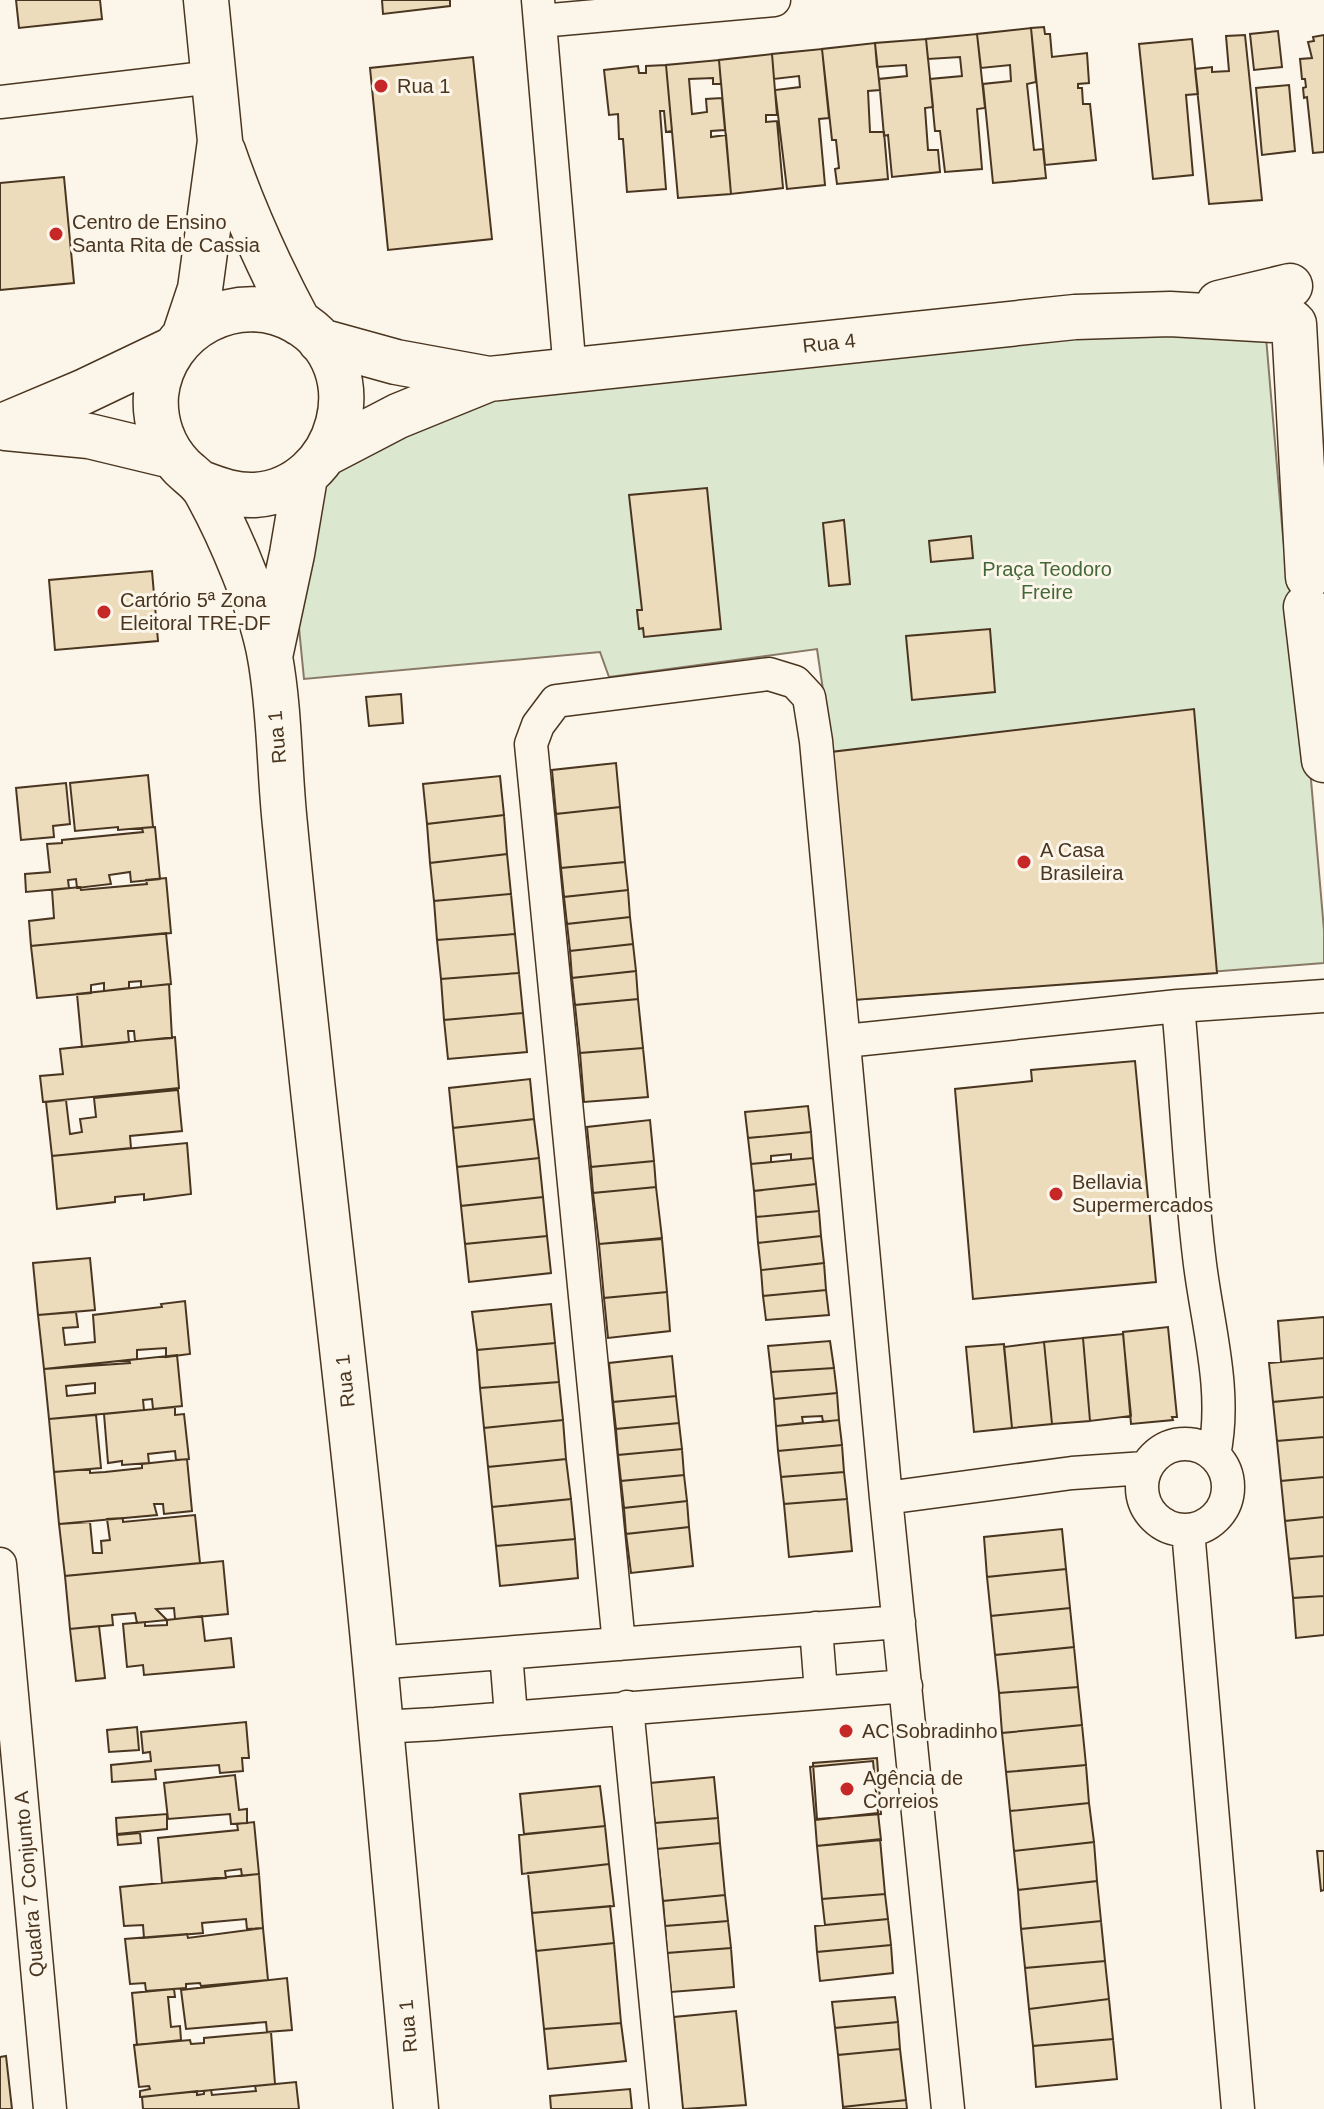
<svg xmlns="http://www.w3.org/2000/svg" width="1324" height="2109" font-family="Helvetica,sans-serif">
	<rect width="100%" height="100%" fill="#fbf6e9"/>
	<path fill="#dce7d0" stroke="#887966" stroke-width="2" d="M1157,329L1266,337L1283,537L1304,699L1324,930V963L853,1000L828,724L817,649L609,677L600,652L304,679L295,587L301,539L334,466L475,388Z"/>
	<path fill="#ecdcbc" stroke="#4a3520" stroke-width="2" fill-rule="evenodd" d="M16,0H100L102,19L19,28Z
		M382,0H450V6L383,14Z
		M1044,27L1045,34H1050L1052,57L1087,53L1089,83L1078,84V88H1082L1083,104H1090L1096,160L1045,165L1031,28Z
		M1031,28L1036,82L1027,84L1034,150L1043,149L1046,178L993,183L983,84L1011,81L1010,65L981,68L977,34Z
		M1278,31L1282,67L1254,70L1250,34Z
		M977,34L985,108L977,109L982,169L945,172L940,131H935L930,79L962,76L960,57L928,59L926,39Z
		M1245,35L1262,200L1209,204L1195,69L1212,67V72L1229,71L1226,36Z
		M1324,35V152L1313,153L1307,97L1304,98L1303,88L1306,87L1305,79H1302L1300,59L1312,58L1308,42L1314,41L1313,37Z
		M926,39L933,107L925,108L928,150H938L940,172L892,177L888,135L884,136L879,79L907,76L906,65L877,67L875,43Z
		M1192,39L1198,94L1186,95L1193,175L1153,179L1139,44Z
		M875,43L880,90L868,91L870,132H884L888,179L837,184L835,169L839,168L836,140H832L822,49Z
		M822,49L829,118L819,119L825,185L787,189L775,90L800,87L799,76L774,79L772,54Z
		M772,54L777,115H766V122L777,121L783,188L731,194L719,60Z
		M473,57L492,239L388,250L370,68Z
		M719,60L721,84H713V78L689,79L692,114L707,112L706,99L722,98L725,130L711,131V137L726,135L731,194L678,198L666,65Z
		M666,65L672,131L666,132L664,111H660L666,189L627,192L623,139H619L618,114L609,115L604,70L638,66L639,73H646V66Z
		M1289,85L1295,151L1262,155L1256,88Z
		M64,177L74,283L0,290V183Z
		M707,488L721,629L644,637L643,628L639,629L637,610H642L629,495Z
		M844,520L850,584L829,586L823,523Z
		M971,536L973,558L931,562L929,541Z
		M152,571L158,641L55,650L49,580Z
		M990,629L995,692L912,700L906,636Z
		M401,694L403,723L369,726L366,697Z
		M1194,709L1217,973L853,1000L831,752Z
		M616,763L620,807L556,814L552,770Z
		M148,775L153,827L118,830V827L75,831L70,783Z
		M500,776L504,815L427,824L423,784Z
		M66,783L70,824L53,826L54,837L21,840L16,788Z
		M620,807L625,862L561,868L556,814Z
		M504,815L507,854L430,863L427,824Z
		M155,827L160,879L131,882L130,872L109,875L111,884L77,888L76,879L68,880L69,888L26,892L25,874L50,872L47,844L62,843V840L143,832L142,828Z
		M507,854L511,894L434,901L430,863Z
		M625,862L628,890L564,897L561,868Z
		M166,878L171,933L31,946L29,921L54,918L52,890L80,887L81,890L147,884L146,880Z
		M628,890L630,917L567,924L564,897Z
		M511,894L515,934L437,940L434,901Z
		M630,917L633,944L570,951L567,924Z
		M166,933L171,984L141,987V981L129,982V988L104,991V983L91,985V993L37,998L31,946Z
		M515,934L519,973L441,979L437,940Z
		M633,944L636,971L572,978L570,951Z
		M636,971L638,999L575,1005L572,978Z
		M519,973L523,1013L444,1020L441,979Z
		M169,984L172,1038L135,1041L134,1031H128L129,1042L82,1047L77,994Z
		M638,999L643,1048L580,1053L575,1005Z
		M523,1013L527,1052L448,1059L444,1020Z
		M175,1037L179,1088L43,1102L40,1076L63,1074L60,1049Z
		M643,1048L648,1097L584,1102L580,1053Z
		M1135,1061L1156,1282L973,1299L955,1089L1032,1081L1031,1070Z
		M530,1079L534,1119L453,1128L449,1088Z
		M178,1090L182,1131L130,1136L131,1148L52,1156L46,1102L66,1100L70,1134L82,1132L80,1119L96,1117L94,1098Z
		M808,1106L811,1132L748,1138L745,1112Z
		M534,1119L539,1158L457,1167L453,1128Z
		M650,1120L654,1161L591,1167L587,1127Z
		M811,1132L813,1158L791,1160V1154L771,1156V1162L751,1164L748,1138Z
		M187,1143L191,1194L144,1200V1194L115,1197V1202L57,1209L52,1156Z
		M539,1158L543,1197L461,1206L457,1167Z
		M813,1158L816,1184L754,1191L751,1164Z
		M654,1161L656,1187L593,1193L591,1167Z
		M816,1184L819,1211L756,1217L754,1191Z
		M656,1187L662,1238L599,1244L593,1193Z
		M543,1197L547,1236L465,1244L461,1206Z
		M819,1211L821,1236L758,1243L756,1217Z
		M547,1236L551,1273L469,1282L465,1244Z
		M821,1236L824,1263L761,1270L758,1243Z
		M662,1239L667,1292L604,1298L599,1244Z
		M90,1258L95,1310L38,1315L33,1263Z
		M824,1263L826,1290L763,1296L761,1270Z
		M826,1290L829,1315L766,1320L763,1296Z
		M667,1292L670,1331L608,1338L604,1298Z
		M185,1301L190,1354L166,1357V1348L137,1350V1359L44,1369L38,1315L76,1312L78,1327L63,1328L65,1345L95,1342L93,1315L162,1307L161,1304Z
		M551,1304L555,1343L477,1350L472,1312Z
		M1324,1317V1358L1281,1362L1278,1321Z
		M1168,1327L1177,1417H1172L1173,1420L1131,1424L1123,1332Z
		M1123,1334L1131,1416L1090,1421L1083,1338Z
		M1083,1338L1090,1421L1052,1424L1044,1342Z
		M830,1341L834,1368L771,1372L768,1346Z
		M1044,1342L1052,1424L1012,1428L1004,1347Z
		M555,1343L559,1382L480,1388L477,1350Z
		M1004,1344L1012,1428L974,1432L966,1347Z
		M177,1355L182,1406L153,1409L152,1399L143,1400L144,1410L49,1419L44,1369L130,1363L129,1360ZM95,1383V1393L67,1396L66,1386Z
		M672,1356L676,1396L613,1402L609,1363Z
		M1324,1358V1397L1273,1402L1269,1363Z
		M834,1368L837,1393L774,1399L771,1372Z
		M559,1382L563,1420L484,1428L480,1388Z
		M837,1393L839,1420L823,1422L822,1416L802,1417L803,1423L776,1426L774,1399Z
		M676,1396L679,1423L616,1429L613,1402Z
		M1324,1397V1437L1277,1441L1273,1402Z
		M175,1407V1415L184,1414L189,1459L176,1460L175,1451L148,1454L149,1463L122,1465V1461L108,1463L104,1414Z
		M96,1415L101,1468L54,1472L49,1419Z
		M563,1420L566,1459L488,1467L484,1428Z
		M839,1420L842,1445L778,1451L776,1426Z
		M679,1423L682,1449L618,1455L616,1429Z
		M1324,1437V1477L1281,1481L1277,1441Z
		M842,1445L844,1472L781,1477L778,1451Z
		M682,1449L684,1475L621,1481L618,1455Z
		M187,1459L192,1511L164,1514L163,1504H154L157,1515L59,1524L54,1472L90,1469V1473L105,1472L142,1468V1464Z
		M566,1459L571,1499L492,1507L488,1467Z
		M844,1472L847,1499L784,1504L781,1477Z
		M684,1475L687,1501L624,1508L621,1481Z
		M1324,1477V1517L1285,1521L1281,1481Z
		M571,1499L575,1539L496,1546L492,1507Z
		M847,1499L852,1551L789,1557L784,1504Z
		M687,1501L689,1527L626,1534L624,1508Z
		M195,1515L200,1563L65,1576L59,1524L90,1522L93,1553H102L101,1541L110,1540L107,1519L123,1518V1522Z
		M1324,1517V1556L1289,1559L1285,1521Z
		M689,1527L693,1566L631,1573L626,1534Z
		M1062,1529L1066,1569L987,1577L984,1537Z
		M575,1539L578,1578L500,1586L496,1546Z
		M1324,1556V1596L1293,1598L1289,1559Z
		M223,1561L228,1614L175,1619L174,1608L156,1609L167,1620L137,1623L135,1613L112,1615L113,1625L70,1629L65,1576Z
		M1066,1569L1070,1608L991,1616L987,1577Z
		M1324,1596V1635L1296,1638L1293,1598Z
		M1070,1608L1074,1647L995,1655L991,1616Z
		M202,1616L205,1641L231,1638L234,1667L144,1675L143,1665L127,1667L123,1624L145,1622V1626L167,1625V1620Z
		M99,1626L105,1678L76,1681L70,1629Z
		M1074,1647L1078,1687L999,1693L995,1655Z
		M1078,1687L1082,1725L1002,1733L999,1693Z
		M246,1722L249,1758H242L243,1771L220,1773L219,1765L155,1770L156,1779L112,1782L111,1765L151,1761L150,1752L143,1753L141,1732Z
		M1082,1725L1086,1765L1006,1772L1002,1733Z
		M137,1727L139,1750L109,1752L107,1730Z
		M877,1758L881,1814L817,1819L813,1763Z
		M873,1761L878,1813L815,1820L810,1767Z
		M1086,1765L1089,1803L1010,1811L1006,1772Z
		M235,1775L239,1810L247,1809V1823L231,1824L230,1814L168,1819L164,1783Z
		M714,1777L718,1818L655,1823L650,1783Z
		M600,1786L605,1826L524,1834L520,1794Z
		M1089,1803L1094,1842L1014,1851L1010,1811Z
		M878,1813L881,1840L817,1846L815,1820Z
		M167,1814V1829L117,1834L116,1818Z
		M718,1818L720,1843L657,1849L655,1823Z
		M254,1822L259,1874L242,1876L241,1869L225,1871L226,1878L162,1883L158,1838L238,1830L237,1824Z
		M605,1826L609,1864L522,1874L519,1835Z
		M140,1833L141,1843L118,1845L117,1835Z
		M880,1839L885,1894L822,1899L817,1846Z
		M1094,1842L1097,1881L1018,1890L1014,1851Z
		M720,1843L725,1895L663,1901L657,1849Z
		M1317,1851H1324V1890L1321,1891Z
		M609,1864L614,1906L532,1913L528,1873Z
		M259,1874L263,1928L247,1929L246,1919L202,1923L203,1933L144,1938L143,1925L124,1926L120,1887Z
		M1097,1881L1101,1921L1021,1929L1018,1890Z
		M885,1894L888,1919L825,1925L822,1899Z
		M725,1895L728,1921L665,1926L663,1901Z
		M610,1906L614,1943L536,1951L532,1913Z
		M888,1919L891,1945L817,1952L815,1926Z
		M728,1921L731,1948L667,1953L665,1926Z
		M1101,1921L1105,1961L1025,1968L1021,1929Z
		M263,1928L268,1980L201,1986L200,1983L186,1984V1988L146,1991L145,1983L130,1984L125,1939L187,1934L188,1938Z
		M614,1943L621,2023L544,2029L536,1951Z
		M891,1945L893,1973L820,1981L817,1952Z
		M731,1948L734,1987L671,1992L667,1953Z
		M1105,1961L1109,1999L1029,2009L1025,1968Z
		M287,1978L292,2030L267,2032L266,2022L186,2029L181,1990Z
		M174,1989L175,1997H168L171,2027L180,2026L181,2040L137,2045L132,1993Z
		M895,1997L898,2022L835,2028L832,2002Z
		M1109,1999L1113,2039L1033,2046L1029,2009Z
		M736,2011L746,2105L683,2109L674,2017Z
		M898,2022L900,2049L838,2055L835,2028Z
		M621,2023L626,2061L548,2069L544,2029Z
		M271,2032L275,2084L140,2097V2091L150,2089L149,2086L139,2087L134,2045L190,2040L191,2044L204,2043V2038Z
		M1113,2039L1117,2079L1036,2087L1033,2046Z
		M900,2049L906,2100L843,2107L838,2055Z
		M6,2056L12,2109H0V2057Z
		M296,2082L299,2109H143L142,2097L197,2091V2095L204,2094V2091L211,2090L212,2095L256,2091L255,2086Z
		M630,2089L632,2109H551L550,2096Z
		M906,2100L907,2109H843V2107Z"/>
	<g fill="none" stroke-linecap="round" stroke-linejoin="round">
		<defs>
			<path id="street" d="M538,0L570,371
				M540,21L774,0
				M0,102L213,77
				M1178,1006C1186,1089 1189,1173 1199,1256C1206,1321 1228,1389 1214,1455
				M845,1041L1178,1006L1324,996
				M1142 1487a43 43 0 1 1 86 0a43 43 0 1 1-86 0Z
				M886,1498L1072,1473L1145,1468
				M1188,1530L1238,2109
				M0,1564L50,2109
				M816,1628L821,1692
				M619,1644L531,744L538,725L556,701L769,674L795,682L809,697L816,741L886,1498L948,2109
				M506,1653L511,1716
				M375,1663L899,1622
				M627,1707L666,2109
				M380,1727L435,1724L906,1686"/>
			<path id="secondary" d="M223,151C244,212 269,267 299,323
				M1219,303L1290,286
				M1294,324L1308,577
				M185,334L200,289L220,141L206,0
				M320,341L396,362L489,379L1075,317L1170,314L1291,321
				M0,427L83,392L171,350
				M6,428L89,436L172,456
				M327,453L398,416L489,379
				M201,483C219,490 236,496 255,495C342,489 375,367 298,322C238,287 163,328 156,395C154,421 163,448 182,467C190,475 199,480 205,490C229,532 262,610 270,657C280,712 279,769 285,825C293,910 303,996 312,1081C333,1275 357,1468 375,1662C389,1811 402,1960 416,2109
				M1306,607L1324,760
				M271,652L292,554L305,477"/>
		</defs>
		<use href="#street" stroke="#4a3520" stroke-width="35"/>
		<use href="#secondary" stroke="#4a3520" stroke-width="47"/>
		<use href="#street" stroke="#fbf6e9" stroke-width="32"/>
		<use href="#secondary" stroke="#fbf6e9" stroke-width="44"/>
	</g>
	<g fill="#c62828" stroke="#fbf6e9" stroke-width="3">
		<circle cx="381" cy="86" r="8"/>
		<circle cx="56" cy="234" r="8"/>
		<circle cx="104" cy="612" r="8"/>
		<circle cx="1024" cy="862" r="8"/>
		<circle cx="1056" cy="1194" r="8"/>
		<circle cx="846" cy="1731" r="8"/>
		<circle cx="847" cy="1789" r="8"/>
	</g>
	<g text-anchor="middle" stroke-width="6" stroke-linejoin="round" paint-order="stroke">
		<g font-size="20" fill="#4a3520" stroke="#fbf6e9" text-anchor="start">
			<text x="397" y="93">Rua 1</text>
			<text x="72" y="229">Centro de Ensino<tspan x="72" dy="23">Santa Rita de Cassia</tspan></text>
			<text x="120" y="607">Cartório 5ª Zona<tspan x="120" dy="23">Eleitoral TRE-DF</tspan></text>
			<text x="1040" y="857">A Casa<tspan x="1040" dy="23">Brasileira</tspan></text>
			<text x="1072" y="1189">Bellavia<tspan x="1072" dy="23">Supermercados</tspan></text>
			<text x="862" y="1738">AC Sobradinho</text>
			<text x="863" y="1785">Agência de<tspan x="863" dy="23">Correios</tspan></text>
		</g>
		<g font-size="20" fill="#4a3520" stroke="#fbf6e9">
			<text transform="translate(829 343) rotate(-6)" y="7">Rua 4</text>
			<text transform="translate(277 737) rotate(-95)" y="7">Rua 1</text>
			<text transform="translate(345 1381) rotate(-96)" y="7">Rua 1</text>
			<text transform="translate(29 1884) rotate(-95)" y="7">Quadra 7 Conjunto A</text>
			<text transform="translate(408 2026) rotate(-95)" y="7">Rua 1</text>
		</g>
		<g font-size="20" fill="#436837" stroke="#fbf6e9">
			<text x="1047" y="576">Praça Teodoro<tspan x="1047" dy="23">Freire</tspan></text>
		</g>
	</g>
</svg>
